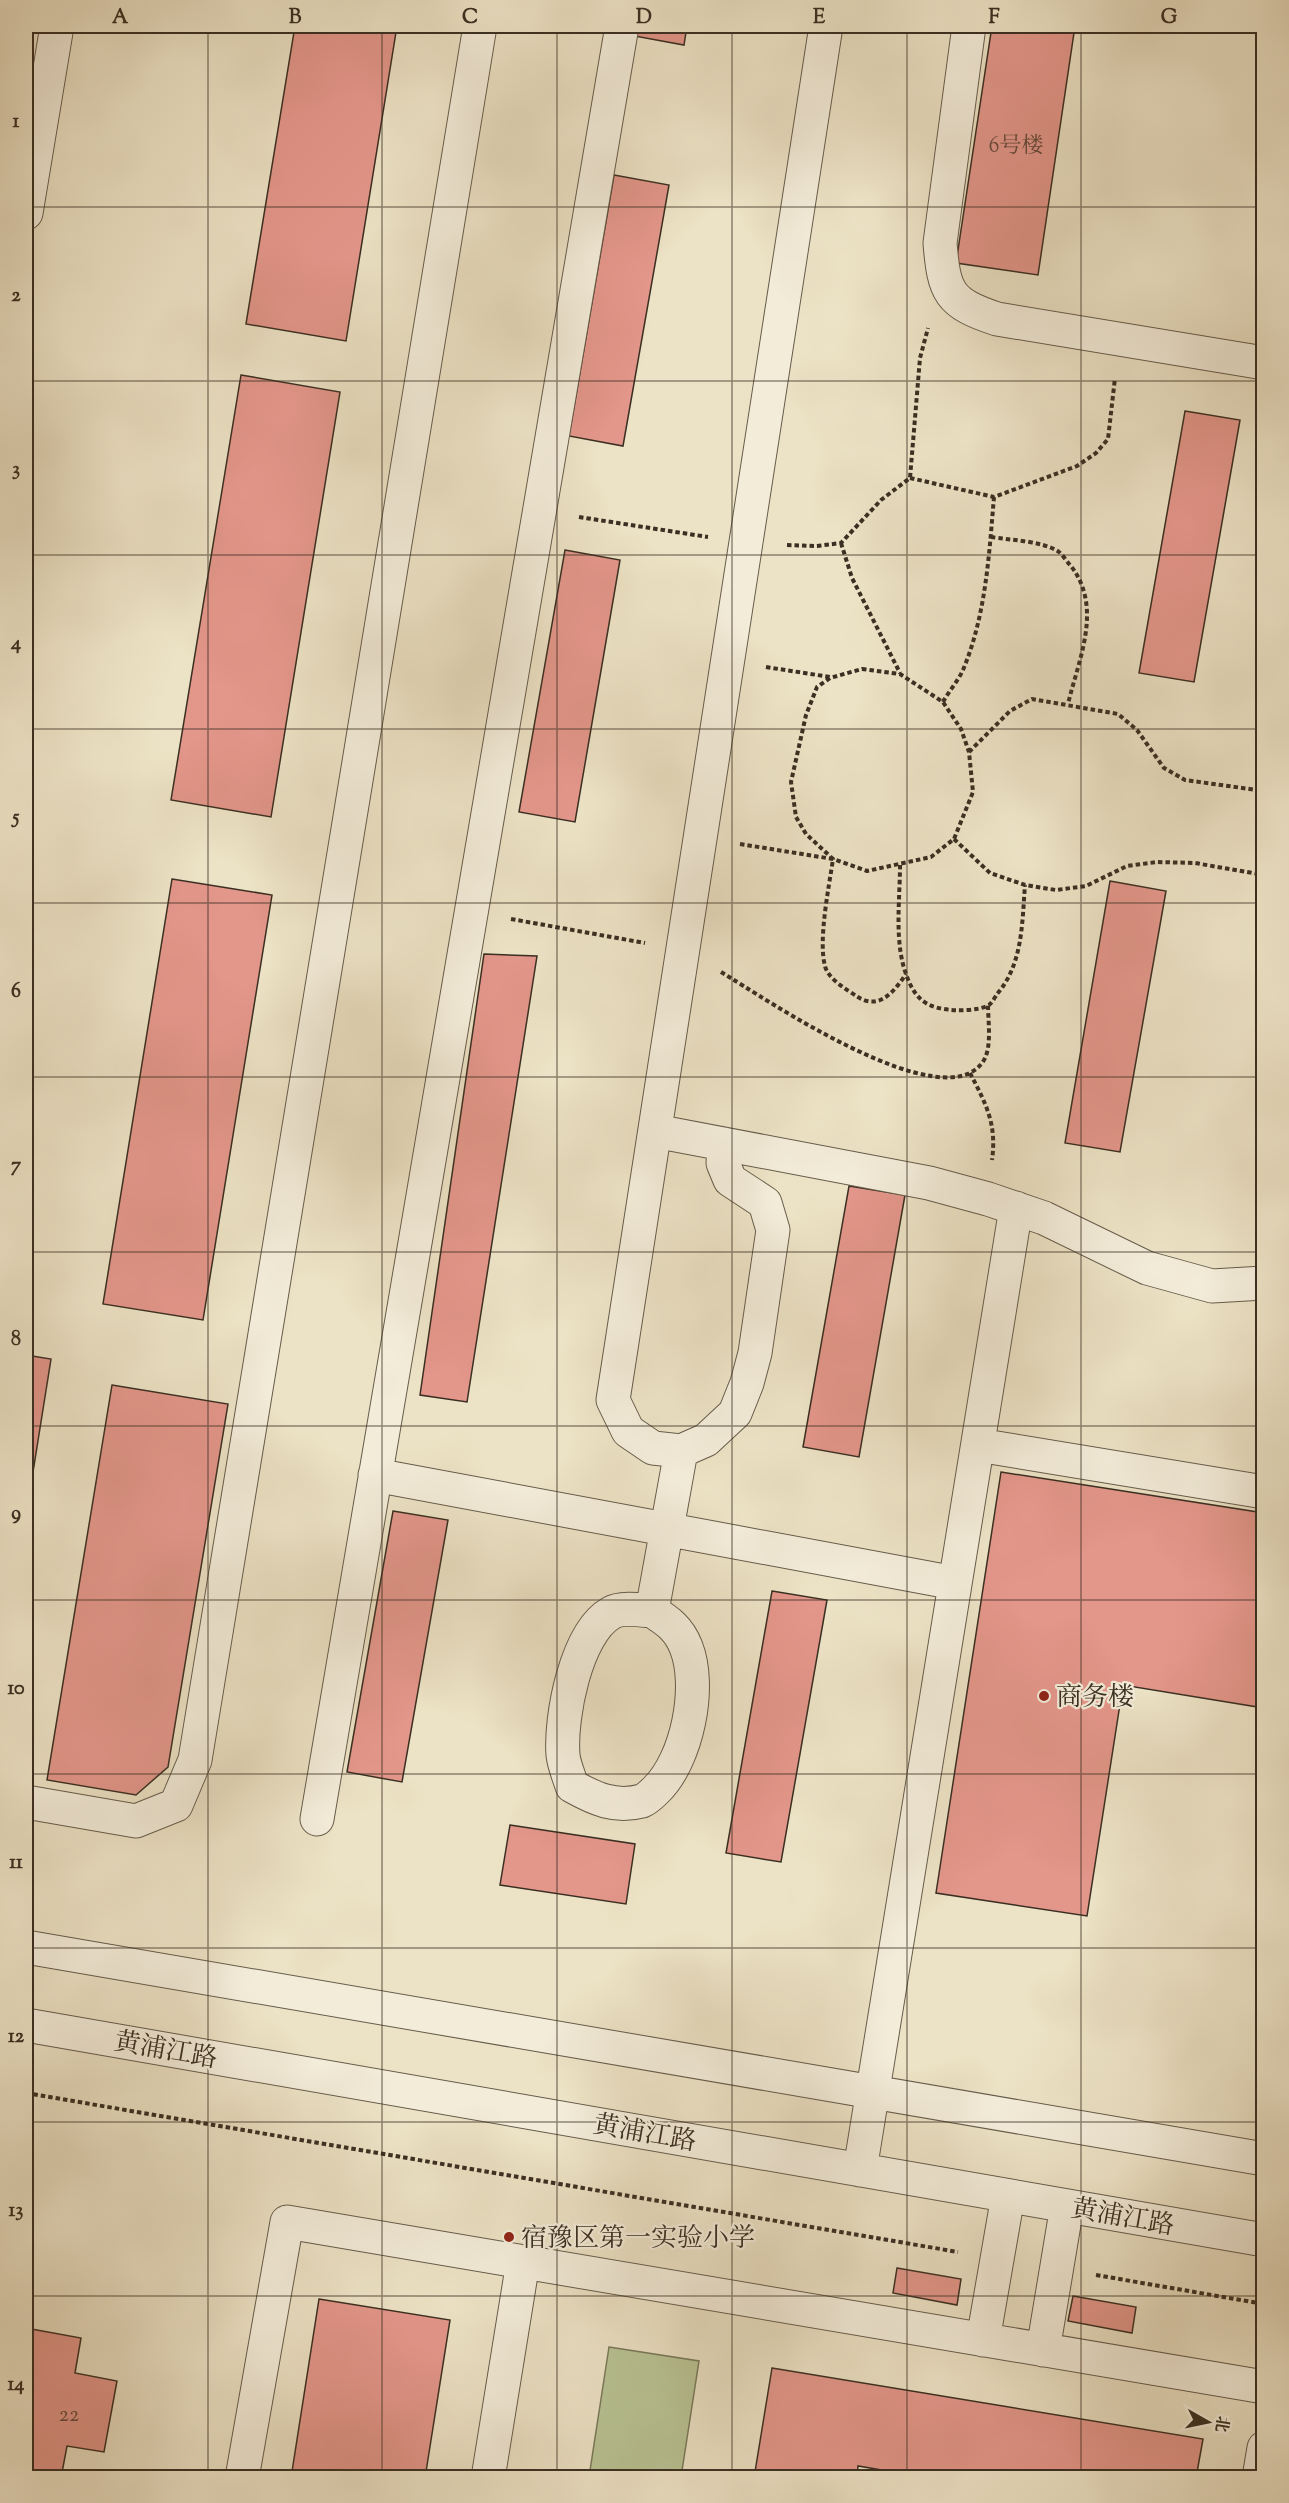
<svg xmlns="http://www.w3.org/2000/svg" width="1289" height="2503" font-family="'Sorts Mill Goudy','Noto Serif SC',serif">
	<rect width="100%" height="100%" fill="#ece2c5"/>
	<filter id="stains"><feTurbulence type="fractalNoise" baseFrequency=".00333" numOctaves="4"/><feColorMatrix values="0 0 0 0 .2 0 0 0 0 .09 0 0 0 0 .02 0 0 0 .5 -.17"/></filter>
	<radialGradient id="worn" r=".72"><stop offset=".6" stop-color="#630" stop-opacity="0"/><stop offset="1" stop-color="#630" stop-opacity=".3"/></radialGradient>
	<path fill="#b8c394" stroke="#79795b" stroke-width="1.5" d="M609,2347L699,2361L681,2477H589Z"/>
	<path fill="#e3968a" stroke="#3a2f22" stroke-width="1.5" d="M295,26H397L346,341L246,324Z
		M631,26H687L684,45L629,35Z
		M992,26H1075L1038,275L956,263Z
		M614,175L669,185L623,446L569,436Z
		M241,375L340,392L271,817L171,800Z
		M1185,411L1240,420L1194,682L1139,673Z
		M565,550L620,560L575,822L519,812Z
		M172,879L272,895L203,1320L103,1304Z
		M1110,881L1166,891L1120,1152L1065,1143Z
		M484,954L537,956L467,1402L420,1395Z
		M849,1186L905,1195L859,1457L803,1447Z
		M26,1355L51,1359L26,1516Z
		M112,1385L228,1404L168,1767L136,1795L47,1780Z
		M1001,1472L1264,1513V1708L1123,1685L1087,1916L936,1893Z
		M393,1511L448,1520L402,1782L347,1772Z
		M772,1591L827,1600L781,1862L726,1853Z
		M510,1825L635,1844L626,1904L500,1885Z
		M897,2268L961,2279L957,2305L893,2293Z
		M1073,2296L1136,2307L1132,2333L1068,2321Z
		M319,2299L450,2320L425,2478H291Z
		M26,2328L81,2338L75,2373L117,2381L104,2452L67,2446L61,2478H26Z
		M772,2368L1203,2439L1196,2478H928L858,2466L857,2478H754Z"/>
	<g fill="none" stroke-linecap="round" stroke-linejoin="round">
		<defs>
			<path id="minor" d="M969,26L940,243C944,293 949,303 997,319L1264,363
				M26,213L57,26
				M655,1131L929,1183L988,1199L1044,1218L1147,1268L1212,1286L1264,1283
				M724,1144L723,1163L730,1180L765,1203L773,1230L755,1353L747,1383L735,1413L706,1440L681,1451L653,1448L628,1431L613,1400L826,26
				M978,1445L1264,1492
				M375,1475L955,1583
				M652,1611C641,1610 621,1607 611,1613C576,1633 560,1717 563,1755C564,1765 569,1776 572,1786C595,1799 615,1808 642,1801C647,1799 652,1794 656,1790C687,1760 702,1687 686,1647C679,1629 668,1621 652,1611L681,1451
				M26,1802L136,1821L176,1805L195,1760L480,26
				M317,1819L622,26
				M26,1947L1264,2159
				M26,2025L1264,2240
				M860,2170L1016,1208
				M983,2340L1008,2196
				M1043,2350L1067,2206
				M242,2478L287,2222L1264,2387
				M488,2478L523,2262
				M1259,2478L1264,2448"/>
		</defs>
		<use href="#minor" stroke="#665c4b" stroke-width="35"/>
		<path stroke="#3a2f22" stroke-width="4" stroke-dasharray="4.5 3" stroke-linecap="butt" d="M910,478L994,497L1077,466L1096,453L1108,439L1115,378
			M579,517L708,537
			M991,537C1009,540 1044,541 1059,552C1063,555 1067,562 1071,566C1103,608 1079,658 1068,704
			M841,543L852,578L900,673
			M787,545L817,546L841,543L881,500L910,478L920,358L928,328
			M766,667L830,677
			M862,669L900,674L943,702L961,729L969,752L973,792L954,839L931,857L867,871L833,859L806,834L796,817L791,782L806,715L817,687L830,678Z
			M943,702C949,691 958,681 963,670C986,615 989,555 994,497
			M969,752L1010,711L1032,699L1118,714L1137,730L1164,768L1185,780L1264,791
			M954,839L990,873L1025,885L1056,890L1086,886L1127,866L1157,862L1195,863L1264,875
			M740,844L833,859C829,887 818,940 825,966C828,979 847,990 858,997C880,1011 895,990 906,974
			M900,865C900,900 894,941 906,974C913,994 922,1006 944,1009C955,1011 979,1011 989,1005C992,1003 995,997 997,994C1023,964 1022,923 1025,885
			M511,919L645,943
			M721,972C763,997 946,1123 984,1060C992,1046 988,1021 988,1005
			M970,1073C986,1104 997,1124 992,1160
			M26,2093L958,2252
			M1096,2275L1264,2304"/>
		<use href="#minor" stroke="#f3ecd9" stroke-width="33"/>
	</g>
	<path fill="none" stroke="#3a2f22" stroke-width="1.5" stroke-opacity="0.55" d="M208,26V2478M382,26V2478M557,26V2478M732,26V2478M907,26V2478M1081,26V2478M26,207H1264M26,381H1264M26,555H1264M26,729H1264M26,903H1264M26,1077H1264M26,1252H1264M26,1426H1264M26,1600H1264M26,1774H1264M26,1948H1264M26,2122H1264M26,2296H1264"/>
	<g fill="#8f2418" stroke="#f3ecd9" stroke-width="2">
		<circle cx="1044" cy="1696" r="6"/>
		<circle cx="509" cy="2237" r="6"/>
	</g>
	<g text-anchor="middle" stroke-width="4.5" stroke-linejoin="round" paint-order="stroke">
		<g font-size="22" fill="#64493c">
			<text x="1016" y="152">6号楼</text>
			<text x="69" y="2421">22</text>
		</g>
		<g font-size="26" fill="#3a2f22" stroke="#f3ecd9" text-anchor="start">
			<text x="1056" y="1705">商务楼</text>
			<text x="521" y="2246">宿豫区第一实验小学</text>
		</g>
		<g font-size="26" fill="#3a2f22" stroke="#f3ecd9">
			<text transform="translate(166 2049) rotate(10)" y="9">黄浦江路</text>
			<text transform="translate(645 2132) rotate(10)" y="9">黄浦江路</text>
			<text transform="translate(1123 2216) rotate(10)" y="9">黄浦江路</text>
		</g>
	</g>
	<rect width="1289" height="2503" fill="none" stroke="#ece2c5" stroke-width="66"/>
	<g transform="translate(1208 2422) rotate(99)" stroke="#f3ecd9" stroke-width="4.5" paint-order="stroke">
	<path d="M0-4.5L10 22L0 15L-10 22Z" fill="#3a2f22"/>
	<text y="-9" font-size="16" font-weight="bold" text-anchor="middle" fill="#3a2f22">北</text>
	</g>
	<rect x="33" y="33" width="1223" height="2437" fill="none" stroke="#3a2f22" stroke-width="2"/>
	<g font-size="20" text-anchor="middle" font-weight="bold" fill="#3a2f22">
		<text x="120" y="23">A</text>
		<text x="295" y="23">B</text>
		<text x="470" y="23">C</text>
		<text x="644" y="23">D</text>
		<text x="819" y="23">E</text>
		<text x="994" y="23">F</text>
		<text x="1169" y="23">G</text>
		<text x="16" y="127">1</text>
		<text x="16" y="301">2</text>
		<text x="16" y="475">3</text>
		<text x="16" y="649">4</text>
		<text x="16" y="823">5</text>
		<text x="16" y="997">6</text>
		<text x="16" y="1171">7</text>
		<text x="16" y="1345">8</text>
		<text x="16" y="1519">9</text>
		<text x="16" y="1694">10</text>
		<text x="16" y="1868">11</text>
		<text x="16" y="2042">12</text>
		<text x="16" y="2216">13</text>
		<text x="16" y="2390">14</text>
	</g>
	<rect width="100%" height="100%" filter="url(#stains)"/>
	<rect width="100%" height="100%" fill="url(#worn)"/>
</svg>
